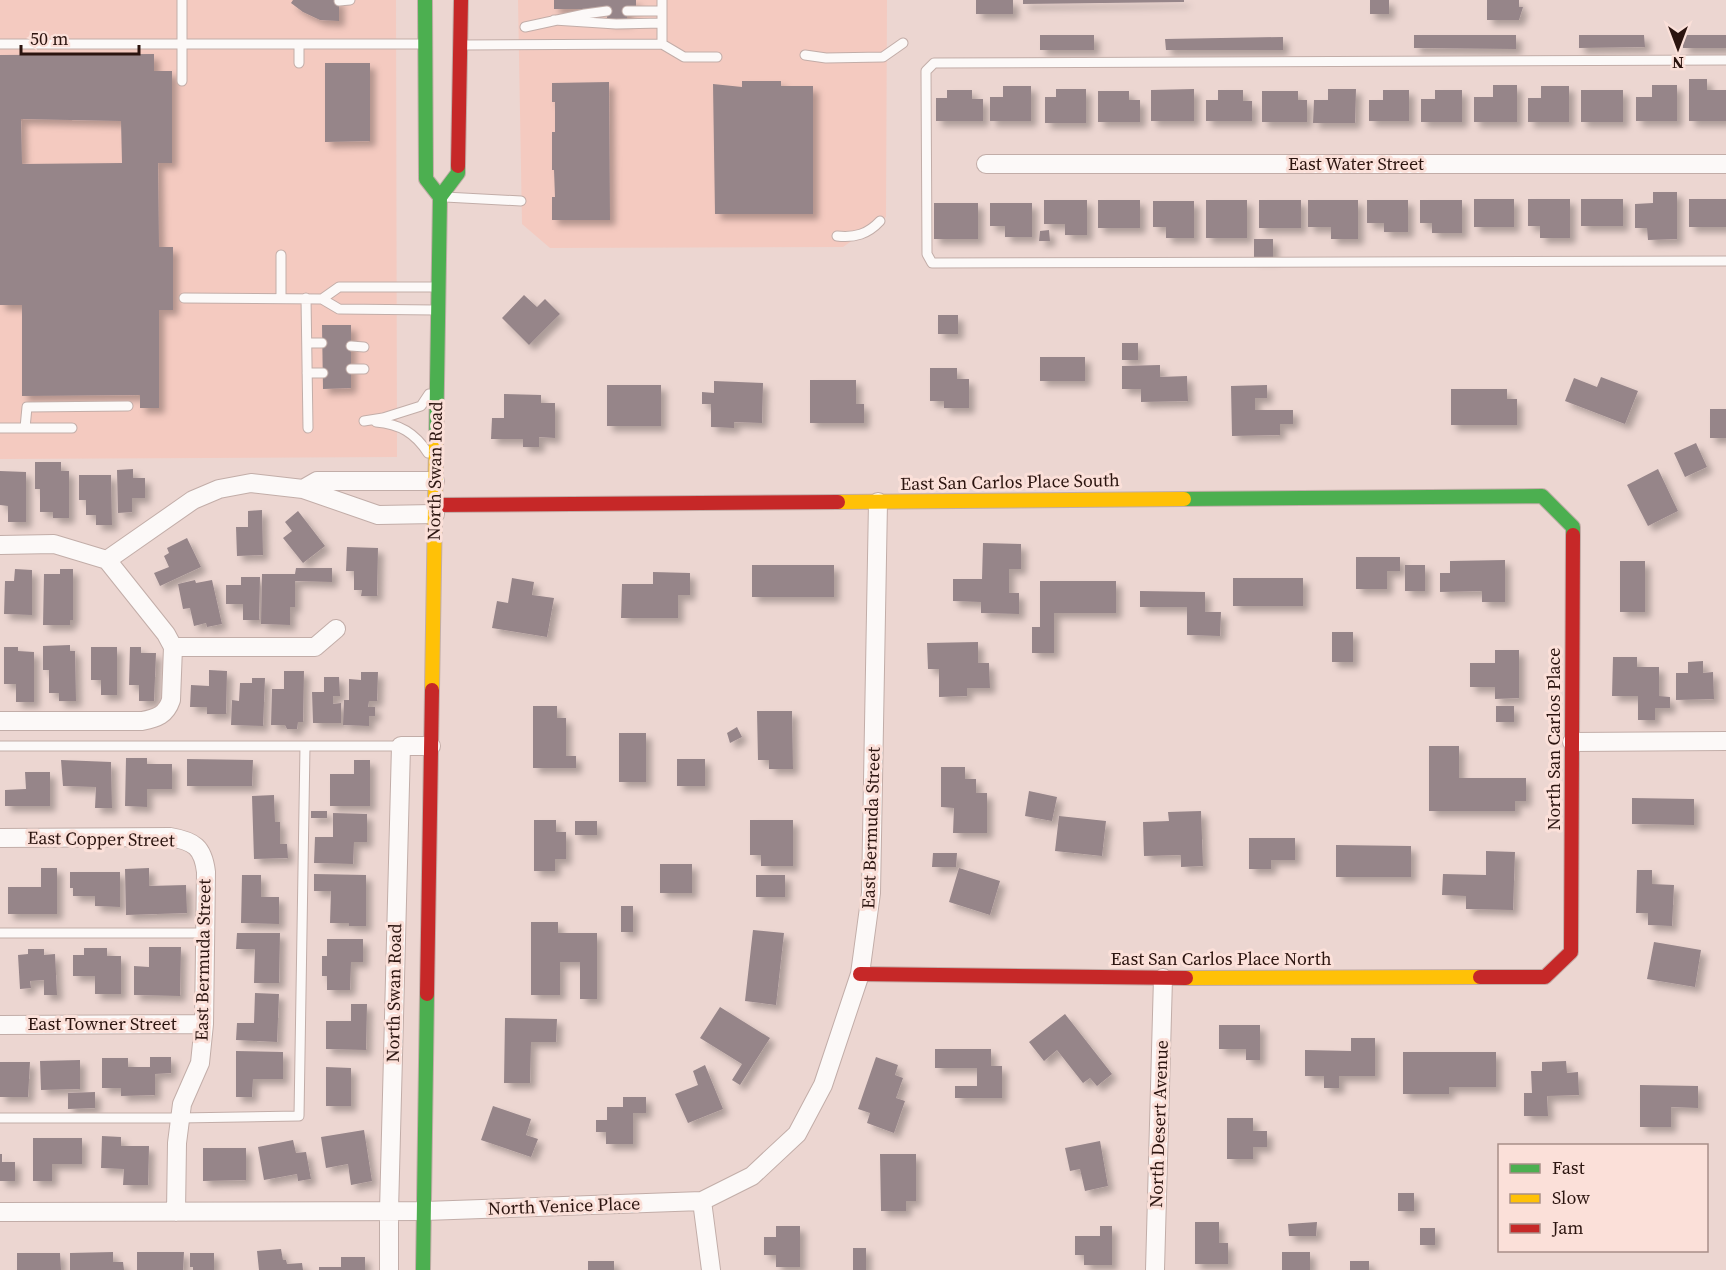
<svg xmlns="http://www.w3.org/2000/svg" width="1726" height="1270" font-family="'Source Serif 4',serif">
	<defs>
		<filter id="shadow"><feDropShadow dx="5.5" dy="5.5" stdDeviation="3" flood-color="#0004"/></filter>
	</defs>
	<rect width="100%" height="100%" fill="#ecd6d1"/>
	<path fill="#f4cac0" d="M0,0H396L397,457L0,459Z
		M518,0H887L886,217L843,247L550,248L522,224Z"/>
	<path fill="#968589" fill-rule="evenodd" filter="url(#shadow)" d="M293,0H339V21L320,20L303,12L291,3Z
		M554,0H636V9H627V21H607V9H554Z
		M976,0H1013V14H976Z
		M1023,0H1184V2L1023,4Z
		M1370,0H1389V14H1370Z
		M1487,0H1519V7H1523L1519,20H1487Z
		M1040,35H1094V50H1040Z
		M1414,35H1516V49L1414,48Z
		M1579,35H1644L1645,47L1579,48Z
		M1683,35H1726V48H1683Z
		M1283,37V50H1166L1165,39Z
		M154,54V71H172V163H158L159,247H173V310H159V408H140V395L22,396V305H0V55ZM21,119L121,121L122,163L22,164Z
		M325,63H370V141L325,142Z
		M1689,79H1707V90H1726V121H1689Z
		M742,81H781V86H813V214H715L713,84L742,87Z
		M609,82L610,220H552V197H555L554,170H552V132H555V102H552V83Z
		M1493,85H1517V122H1474V97H1493Z
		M1652,85H1677V121H1636V97H1652Z
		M1003,86H1031V121H990V97H1003Z
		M1541,86H1569V122H1528V98H1541Z
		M1056,89H1086V123H1045V97H1056Z
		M1194,89V121H1151V90Z
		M1328,89H1356L1355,123H1313L1314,100H1328Z
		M947,90H972V99H983V121H936V98H947Z
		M1218,90H1243V101H1252V121H1206V100H1218Z
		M1383,90H1409V121H1369V100H1383Z
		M1435,90H1462V122H1421V99H1435Z
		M1581,90H1623V122H1581Z
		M1098,91H1129V100H1140V122H1098Z
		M1262,91H1298V100H1307V122H1262Z
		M1653,192H1677V239L1648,240L1647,228H1635V204L1653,203Z
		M1474,199H1514V227H1474Z
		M1528,199H1570V238H1540V226H1528Z
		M1581,199H1623V226H1581Z
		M1689,199H1726V227H1689Z
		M1044,200H1087V235H1065V224H1044Z
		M1098,200H1140V228H1098Z
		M1206,200H1247V238H1206Z
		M1259,200H1301V228H1259Z
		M1308,200H1358V239H1331V227H1308Z
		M1367,200H1408V232H1384V223H1367Z
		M1420,200H1462V233H1432V223H1420Z
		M1153,201H1194V238H1166V227H1153Z
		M934,203H978V239H934Z
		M990,203H1032V237H1005V226H990Z
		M1049,230L1050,241H1039L1040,231Z
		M1254,239H1273V258H1254Z
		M524,295L537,307L545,299L560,314L529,345L502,318Z
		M938,315H958V334H938Z
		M322,325H351V388L323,389Z
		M1122,343H1138V360H1122Z
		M1040,357H1085V381H1040Z
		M1160,365V377L1187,376L1188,401L1141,402V389H1122V366Z
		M930,368H957V379H969V408H944V401H930Z
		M1601,377L1638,391L1625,424L1565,401L1574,378L1597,387Z
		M810,380H856V404H864V423H810Z
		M714,381L763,383L762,423L734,422V428L711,427V404H702V392L714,393Z
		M607,385H661V426H607Z
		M1267,385V398H1255V410H1293V424H1280V435L1232,436L1231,386Z
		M1451,389H1507V399H1517V425H1451Z
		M504,394L541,395V403H555V438L539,437V447H523V439H491L492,418H504Z
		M1710,409H1726V438H1710Z
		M1696,443L1707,467L1685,477L1674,453Z
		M35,462H61V471H69V518H53V512H40V489H35Z
		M133,469V478H145V498H132V512L118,513L117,470Z
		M1658,469L1678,511L1648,526L1627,485Z
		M0,471L26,472V522H8V506L0,505Z
		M79,475H111L112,525H96V515H86V500H79Z
		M262,510L263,555L237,556L236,527H248V511Z
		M298,511L325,546L303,563L283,538L292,531L285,522Z
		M187,538L201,567L160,586L154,573L169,567L164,556L169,553L167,548Z
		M983,543L1021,544V569H1009V593H1019V614L981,613V602L953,601V579H982Z
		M347,547L378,548L377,596H361L362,590H354V571H346Z
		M1356,557H1400V571H1387V589H1356Z
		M1505,560V602H1482V591L1440,592V573H1450V561Z
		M1620,561H1645V612H1620Z
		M752,565H834V597H752Z
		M1405,565H1425V591H1405Z
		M296,568H332V582L295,581V607H290V625L261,624L262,574H295Z
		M15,569L32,570V615L4,614L5,581H14Z
		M60,569H73V620H70V625H43L44,574H60Z
		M653,572L690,573V595H678V618H621L622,584H653Z
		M241,577H260L259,620H243V604H226V585H241Z
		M512,578L534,582L532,595L554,598L547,637L492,628L497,601L508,603Z
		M1233,578H1303V606H1233Z
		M195,580L196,583L212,580L222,624L207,627L206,623L194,626L190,608L183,609L178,584Z
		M1040,581H1116V613H1054V653H1032V627H1040Z
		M1140,591L1205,592V612H1221L1220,636L1187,635V607H1140Z
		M1332,632H1353V662H1332Z
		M978,642V663H989L990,688H967V696L939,697V669H928L927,643Z
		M70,645V651H75L76,701H59V693H49V670H43V646Z
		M4,647H18V651L34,652V702H16V684H4Z
		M91,647H117V695H101V680H91Z
		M130,647H141V653H156L154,701H139V685H129Z
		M1495,650H1519V698L1495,699V687H1470V663H1495Z
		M1613,657H1637V667H1659V696L1670,697V708H1655V720H1638V696H1612Z
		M1703,661V673L1713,672L1714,699L1676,700V673H1688V662Z
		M209,670L227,671L226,714H207V707H190L191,685L209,686Z
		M284,671H304L303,722H298L297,729H287L285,725H271L272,689H284Z
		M361,672H378L377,701H369L368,707H375V716H369V726L343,725L344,700H349V679L361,680Z
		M324,677H339L340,696H333V704L341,703V723H313L312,692H324Z
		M252,678H265L263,726L231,725L232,700L239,701L240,683H252Z
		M533,706H557V718H566V756H576V768H533Z
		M1496,706H1514V722H1496Z
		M757,711H792L793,769H769V760H758Z
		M737,727L742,737L730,743L727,733Z
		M619,733H646V782H619Z
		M1429,746H1459V778H1526V801H1515V811H1429Z
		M126,758H147V764H172V789H147V807L125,806Z
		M187,759L253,760L252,786H187Z
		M677,759H705V786H677Z
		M61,760L111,762L112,808H95L96,787L63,786Z
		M354,760H370V806H330V774H354Z
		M941,767H965V779H976V793H987V833H953L954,808L941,807Z
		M25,772H50V806H5V790L26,789Z
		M1029,791L1057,797L1052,821L1025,816Z
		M274,795L275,822H280V844H287L288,858L254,859L252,796Z
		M1632,798L1694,799V825L1632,824Z
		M311,811H327V818H311Z
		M1201,811L1203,866L1181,867V855L1144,856L1143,822L1169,821L1168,812Z
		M333,813L367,814V842H354L353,864L314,863L315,837H333Z
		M1059,816L1106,821L1102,856L1055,851Z
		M534,820H556V832H566V859H555V871H534Z
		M750,820H793V866H761V855H750Z
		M575,821H597V835H575Z
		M1249,838H1295V860H1271V869H1249Z
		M1336,845L1411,846V877H1336Z
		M1486,851L1515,852L1513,910L1466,909V896L1442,895L1443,874L1486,875Z
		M933,853H957L956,867H932Z
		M660,864H692V893H660Z
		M41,868H57V914H8V887H41Z
		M149,868V886L186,885L187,913L126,915L125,869Z
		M959,868L1000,881L990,915L949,902Z
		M1637,870H1652V884L1674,885L1672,926L1648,925V913H1636Z
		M70,872H120V907L95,906V896H73V888H70Z
		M314,874L366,875V926H349V923H330L331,891H314Z
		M242,875H261V897H279V924L241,923Z
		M756,875H785V897H756Z
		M621,906H633V932H621Z
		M531,922H558V933H597V999H580V962H560V995H531Z
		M753,930L784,933L776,1005L745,1001Z
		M237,933H280L279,983H254L255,949H236Z
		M327,939H363V962H351L350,990H327V976H322V956H327Z
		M1654,942L1701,950L1695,987L1647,979Z
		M149,947H181L180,996L134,995V966L149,967Z
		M84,948H107V956H121V994H95V976H73V955H84Z
		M28,949H44V955L55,954L57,995H44V980L30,981L31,988L20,989L18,955L28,954Z
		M255,993L279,994L277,1042L236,1040L237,1023H254Z
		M351,1004H367L366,1050L326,1049V1021H351Z
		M720,1007L770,1038L740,1085L732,1080L742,1064L700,1038Z
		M1065,1014L1112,1074L1097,1086L1090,1078L1083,1083L1057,1050L1044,1061L1029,1042Z
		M505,1018L557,1019L556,1042H531L530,1083H504Z
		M1219,1025H1260V1060H1246V1049H1219Z
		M1351,1038H1375V1076H1339V1088H1324V1076H1305V1050L1351,1051Z
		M935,1049H991V1066H1002V1098H955V1086H977V1068H935Z
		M236,1051L283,1052V1079H253L252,1097H236Z
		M1403,1052H1496V1087H1449V1094H1403Z
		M150,1057H171V1073L155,1074V1095L121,1096V1088H102V1058H128V1067H150Z
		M876,1057L898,1065L895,1075L903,1078L896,1098L905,1101L894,1133L867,1123L870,1113L858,1109Z
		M80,1060V1089L41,1090L40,1061Z
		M1566,1061L1567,1073L1578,1072L1579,1095L1547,1096L1548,1116H1524V1093H1532L1531,1071H1542V1062Z
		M0,1062H30L28,1097H0Z
		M705,1065L723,1109L688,1123L675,1094L698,1085L693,1071Z
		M326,1067L351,1068V1106H326Z
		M1640,1085L1698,1086V1108L1671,1107V1127H1640Z
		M95,1092V1108L68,1109V1093Z
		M623,1097H646V1113H633V1144H606V1132H596V1120H607V1107H623Z
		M493,1106L531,1119L526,1135L538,1139L531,1157L481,1140Z
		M1227,1118H1253V1131H1267V1147H1253V1159H1227Z
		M364,1130L372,1181L351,1185L348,1164L326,1168L321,1137Z
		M102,1136L121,1137V1146H149L148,1185H123L124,1169L101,1168Z
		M33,1138H82V1164H52V1181H33Z
		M293,1140L296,1153L306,1152L311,1179L298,1181L297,1174L264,1180L258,1147Z
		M1100,1141L1108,1186L1085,1191L1080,1169L1070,1171L1065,1148Z
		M203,1148H246V1180L203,1181Z
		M0,1154H2V1162H15V1181H0Z
		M880,1154H916V1201H906V1211H881Z
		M1398,1193H1414V1211H1398Z
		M1195,1222H1219V1243H1228V1264H1195Z
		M1317,1222L1316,1236H1289L1288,1224Z
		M776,1226H800V1267H776V1255H764V1237H776Z
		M1100,1226H1112V1265H1084V1255H1075V1236H1100Z
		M1420,1228H1435V1245H1420Z
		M853,1248H866V1270H853Z
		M281,1249L283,1260H286L287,1264L302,1263L303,1270H259L257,1251Z
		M113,1252V1262H123L124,1270H70V1253Z
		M137,1252H184L183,1270H137Z
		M1282,1252H1310V1270H1282Z
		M17,1253H60L61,1270H17Z
		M190,1253H214V1270H193V1267H190Z
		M341,1257H365V1270H319V1267H341Z
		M588,1261H614V1270H588Z
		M1350,1261H1369V1270H1350Z"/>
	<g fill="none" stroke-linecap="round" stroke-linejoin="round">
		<defs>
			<path id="lane" d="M182,0V81
				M662,0V44
				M339,1L350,0
				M627,11H662
				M554,20L616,24L662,23
				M525,27L585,14L607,11
				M0,44H423
				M299,44V63
				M463,45L662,44L684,57H717
				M805,55L826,58L883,57L903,43
				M1726,60L934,63L926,71L927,254L932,263L1726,261
				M445,197L521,201
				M837,236C855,238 868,234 880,221
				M281,255V298
				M184,298L322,299L339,309L435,310
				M306,298L308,428
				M322,299L339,287H437
				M307,343H322
				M351,346L364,347
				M351,369H364
				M307,373H323
				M364,421L383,418L421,406L429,394
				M376,422C400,424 415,433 428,453
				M0,428H72
				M25,428L27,407L128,406
				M0,746H401
				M0,933H205
				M0,1118H180L299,1116L305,746"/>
			<path id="street" d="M986,164H1726
				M303,489L317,481H435
				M0,545L54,544L107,560L193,500L219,489L251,483L303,489L378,515L435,514
				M107,560L166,634L173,647H315L336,629
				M0,721H142C157,718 166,715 171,700L173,647
				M1572,742L1726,741
				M0,838L170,837C194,841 203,847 206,872L204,1024L200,1063L182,1104L177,1143L176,1212
				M0,1025L204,1024
				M0,1212L425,1211L702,1201
				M389,1270V1211L401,746H431
				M711,1270L702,1201L752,1176L797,1134L823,1085L860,974L871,893L878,502
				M1155,1270L1163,978"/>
			<path id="fast" d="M425,0L426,179L440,197
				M436,445L440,197L458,173V166
				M1184,499L1542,496L1573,527V535
				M423,1270L427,994"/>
			<path id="slow" d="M838,502L1184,499
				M432,690L436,445
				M1186,978L1480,977"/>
			<path id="jam" d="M458,166L461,0
				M435,505L838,502
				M860,974L1186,978
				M1480,977H1545L1571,952L1573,535
				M427,994L432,690"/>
		</defs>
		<use href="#lane" stroke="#c2ada8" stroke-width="11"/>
		<use href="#street" stroke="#c2ada8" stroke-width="20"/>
		<use href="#fast" stroke="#c2ada8" stroke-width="16"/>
		<use href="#slow" stroke="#c2ada8" stroke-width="16"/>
		<use href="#jam" stroke="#c2ada8" stroke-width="16"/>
		<use href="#lane" stroke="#fcf9f8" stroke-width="9"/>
		<use href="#street" stroke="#fcf9f8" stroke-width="18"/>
		<use href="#fast" stroke="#4caf50" stroke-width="14"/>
		<use href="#slow" stroke="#ffc107" stroke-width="14"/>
		<use href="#jam" stroke="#c62828" stroke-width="14"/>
	</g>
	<g text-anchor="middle" stroke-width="6" stroke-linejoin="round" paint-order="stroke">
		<g font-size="18" fill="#2b140f" stroke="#fbe0d9">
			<text x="1356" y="170">East Water Street</text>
			<text transform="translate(435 471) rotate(-89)" y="6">North Swan Road</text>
			<text transform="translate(1010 482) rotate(-1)" y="6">East San Carlos Place South</text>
			<text transform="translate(1554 739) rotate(-90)" y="6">North San Carlos Place</text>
			<text transform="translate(871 828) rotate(-88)" y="6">East Bermuda Street</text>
			<text transform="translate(101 839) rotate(1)" y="6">East Copper Street</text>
			<text x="1221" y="965">East San Carlos Place North</text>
			<text transform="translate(203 960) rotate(-89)" y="6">East Bermuda Street</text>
			<text transform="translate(394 993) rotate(-89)" y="6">North Swan Road</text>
			<text x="102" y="1030">East Towner Street</text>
			<text transform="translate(1159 1124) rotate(-88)" y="6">North Desert Avenue</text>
			<text transform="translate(564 1206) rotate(-2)" y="6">North Venice Place</text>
		</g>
	</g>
	<rect x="1498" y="1144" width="210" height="108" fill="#fbe0d9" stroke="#a88e88" stroke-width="1.5"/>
	<rect x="1510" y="1164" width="30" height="9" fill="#4caf50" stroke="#a88e88" stroke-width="1.5"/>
	<text x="1552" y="1174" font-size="18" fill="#2b140f">Fast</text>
	<rect x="1510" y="1194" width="30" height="9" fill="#ffc107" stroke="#a88e88" stroke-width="1.5"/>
	<text x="1552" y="1204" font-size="18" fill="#2b140f">Slow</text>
	<rect x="1510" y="1224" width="30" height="9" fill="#c62828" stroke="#a88e88" stroke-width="1.5"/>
	<text x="1552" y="1234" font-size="18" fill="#2b140f">Jam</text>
	<g transform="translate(1678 48) rotate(180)" stroke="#fbe0d9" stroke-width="4.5" paint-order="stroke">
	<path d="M0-4.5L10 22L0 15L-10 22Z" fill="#2b140f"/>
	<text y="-9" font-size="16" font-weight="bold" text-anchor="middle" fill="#2b140f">N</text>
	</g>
	<path d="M21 45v9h118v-9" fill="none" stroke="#2b140f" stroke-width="3"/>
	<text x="30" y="45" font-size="18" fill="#2b140f" stroke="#fbe0d9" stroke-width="4.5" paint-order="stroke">50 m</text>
</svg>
